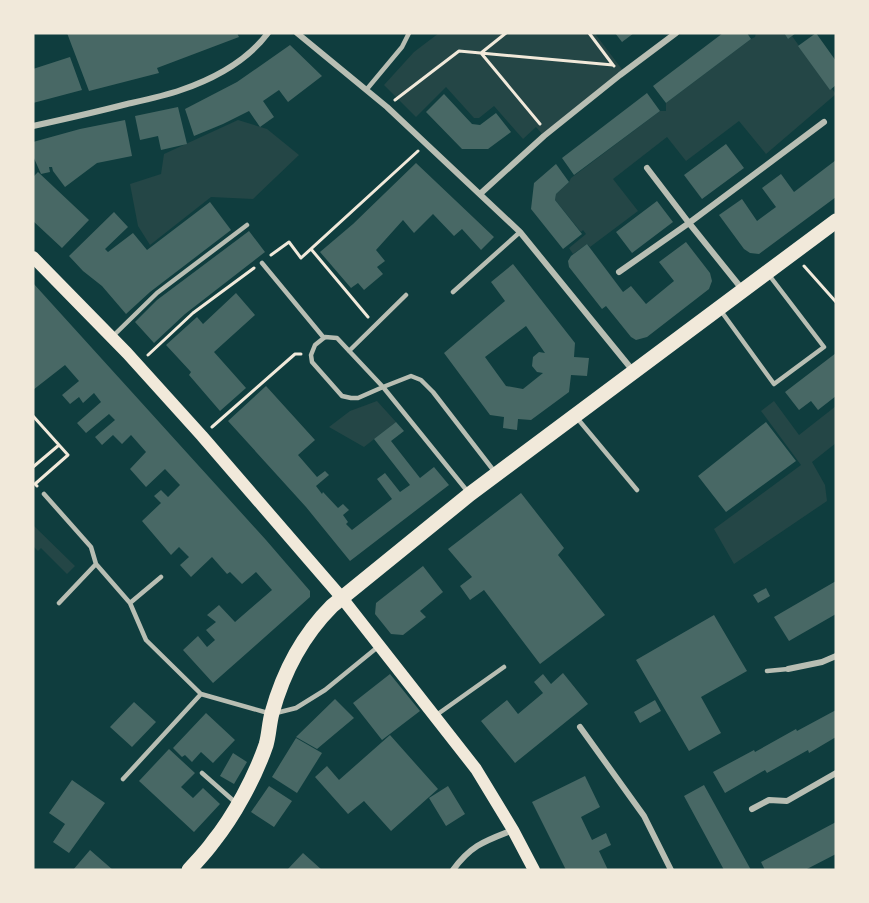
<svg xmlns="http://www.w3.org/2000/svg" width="869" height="903" font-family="Inter,sans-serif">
	<rect width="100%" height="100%" fill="#0f3d3e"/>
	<path fill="#244646" d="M439,33H598L596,35L624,72L544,136L536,127L523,139L494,106L479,118H474L446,87L416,117L384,85L414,52Z
		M756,33H784L788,39L792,36L830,89H832L836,94L766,154L739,121L686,161L667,137L613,179L638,211L590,247L587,244L573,254L569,248L586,234L583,230L581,232L555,200L556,194L569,182L571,178L660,111H666V103L751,39L755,37Z
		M238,120L267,129L299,155L253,199L211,197L150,245L138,226L130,184L161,174L164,154Z
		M377,401L396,422L364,447L329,427L350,411Z
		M774,401L799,435L836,406V443L812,462L825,485L827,501L734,564L714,529L801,465L761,411Z
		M33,525L75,566L67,574L41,548L38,551L33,546Z"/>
	<path fill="#486865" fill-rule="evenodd" d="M67,33H237L239,37L157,68L159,73L89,91Z
		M615,33H634L622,42Z
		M723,33H747L751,39L666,103L653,86Z
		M784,33H796L788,39Z
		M816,33L836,61V85L830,90L798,46Z
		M290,45L322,76L288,102L279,90L263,101L274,117L260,127L249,111L223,124L194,136L185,109L237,82Z
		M70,57L82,90L33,103V69Z
		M647,93L660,111L574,175L562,158Z
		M444,94L472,124L480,125L496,113L511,132L488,149H462L426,112Z
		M178,107L187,144L161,150L158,136L140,140L135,116Z
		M125,120L132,156L97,163L65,187L53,171L52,167H49L50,172L41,174L33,156V142L80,129Z
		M726,144L744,168L702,199L684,175Z
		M836,160V197L759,254L750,253L744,249L719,215L742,199L757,221L776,207L762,188L781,174L794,192Z
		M416,163L494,237L481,250L462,229L454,236L433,214L414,233L403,220L376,250L385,261L377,267L383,274L364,290L358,283L351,288L320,252L353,224Z
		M556,164L569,182L556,194L555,200L582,234L563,249L531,209L534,183Z
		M38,172L89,220L62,248L33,221V177Z
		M657,201L673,222L632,253L616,232Z
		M210,202L231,230L150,292L126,314L102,286L83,271L69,256L114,212L128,227L105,249L108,252L133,233L147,250Z
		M249,231L265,252L185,314L154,343L135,322L157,300Z
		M686,242L710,273L712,281L709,289L647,337L636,340L631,337L606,306L602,309L569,267L568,261L571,256L587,244L623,292L631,286L646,304L674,281L659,262Z
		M513,264L575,343L574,357L589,358L587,376L571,375L569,392L531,420L518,419L517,430L503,428L504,417L490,415L444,353L505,301L491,282ZM526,326L545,353L539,352L533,357L532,366L537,372L543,373L523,389L506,386L485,357Z
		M33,283L266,540L310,591V597L213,683L183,650L198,636L207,647L215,640L206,630L216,622L207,615L219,605L235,622L272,590L256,572L242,584L230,572L227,574L212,557L191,577L180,565L189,557L179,547L171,555L142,521L161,503L154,496L161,490L168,497L180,485L165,469L146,487L130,469L146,452L131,435L122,444L113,435L102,445L95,437L115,420L109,414L86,433L77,423L101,402L94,393L83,403L79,397L70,404L62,395L79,381L65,365L33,390Z
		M236,293L255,315L214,352L246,388L220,411L189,375L191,372L166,345L197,317L203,324Z
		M836,353V396L818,410L811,401L799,410L785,392Z
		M266,386L315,440L298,455L317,477L325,471L329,475L316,486L322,494L323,492L338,508L343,504L349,510L343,515L348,522L346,524L352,530L392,499L377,479L385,473L400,492L410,485L374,439L396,422L404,431L391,441L420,478L434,467L449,485L350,561L306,507L228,421Z
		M766,422L796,461L726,512L698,476Z
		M521,493L564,548L558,555L605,615L540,664L484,590L470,600L460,586L472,577L448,549Z
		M423,566L443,592L420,611L426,617L403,635L391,634L375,614L376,603Z
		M836,581V614L789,641L774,617Z
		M766,588L770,596L758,603L753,595Z
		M714,615L747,671L701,697L721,733L689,751L636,660Z
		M563,673L588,704L515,763L481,721L507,700L518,714L543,693L534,682L543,674L551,684Z
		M390,674L420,711L382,740L353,703Z
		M335,699L354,718L317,749L296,737Z
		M655,700L661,711L640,723L634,712Z
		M134,702L156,722L132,747L110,727Z
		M836,710V737L809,753L808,750L767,773L765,770L725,793L713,772L754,750L755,752L796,729L797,731Z
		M206,713L235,740L213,763L201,752L192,762L185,755L182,757L173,748Z
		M390,735L438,789L391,831L364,801L348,814L315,777L327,766L339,780Z
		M296,738L322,753L297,793L272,777Z
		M169,749L195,773L181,787L193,798L203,788L220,804L194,832L139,781Z
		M233,753L247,762L234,784L220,776Z
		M585,776L600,807L581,817L592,840L606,833L611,845L599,851L608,870H566L532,802Z
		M72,780L105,803L69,853L53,842L65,824L49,813Z
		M704,785L751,870H724L684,796Z
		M269,786L292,801L274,827L251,812Z
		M448,786L465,814L446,826L429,798Z
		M836,822V854L805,870H765L761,862Z
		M90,850L113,870H73Z
		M303,853L322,870H287Z"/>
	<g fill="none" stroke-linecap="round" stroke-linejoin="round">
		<path stroke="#f1e9da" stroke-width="3" d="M506,33L481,53L540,124
			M589,33L613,65
			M395,100L459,51L613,65L614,66
			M311,249L368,317
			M271,255L289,242L301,258L418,151
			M804,266L836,302
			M148,355L193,313L254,268
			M33,416L68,455L35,484L37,486
			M212,427L295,354H301
			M33,467L59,445"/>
		<path stroke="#b8beb3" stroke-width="4.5" d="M367,89L402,47L409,33
			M262,263L324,338
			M453,292L520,232
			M721,311L774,384L824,347L769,275
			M112,337L157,293L247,225
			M349,351L406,295
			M577,418L637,490
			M468,492L383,387L358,398H351L342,396L312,362L311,355L315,345L325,337L337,338L383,387L411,376L421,380L433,392L494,471
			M44,494L91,547L96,564L130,603L146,640L201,694L268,713
			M59,603L96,564
			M130,603L161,577
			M767,671L788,669
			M276,713L296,708L325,690L379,646
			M435,716L504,667
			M202,773L236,803
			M123,779L201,694"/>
		<path stroke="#b8beb3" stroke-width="6" d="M297,33L387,107L520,232L634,372
			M33,126C65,119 96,112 127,104C145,100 164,96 181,90C213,79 247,61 268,33
			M647,168L689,223L742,289
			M480,194L544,136L620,75L676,33
			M619,272L689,223L824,122
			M788,669L822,662L836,656
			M580,727L644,816L671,870
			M752,809L769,800L787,801L836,773
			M453,870C471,845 485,841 513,830"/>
		<path stroke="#f1e9da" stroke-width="12" d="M33,257L127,353L202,436L342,598L476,769L513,830L534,870"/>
		<path stroke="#f1e9da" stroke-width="15" d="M189,870C197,861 206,852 213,842C234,816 255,777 266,745C269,735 269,724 272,713C283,673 303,635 332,606L470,494L836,221"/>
	</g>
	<rect width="869" height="903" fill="none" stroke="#f1e9da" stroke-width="69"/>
</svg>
